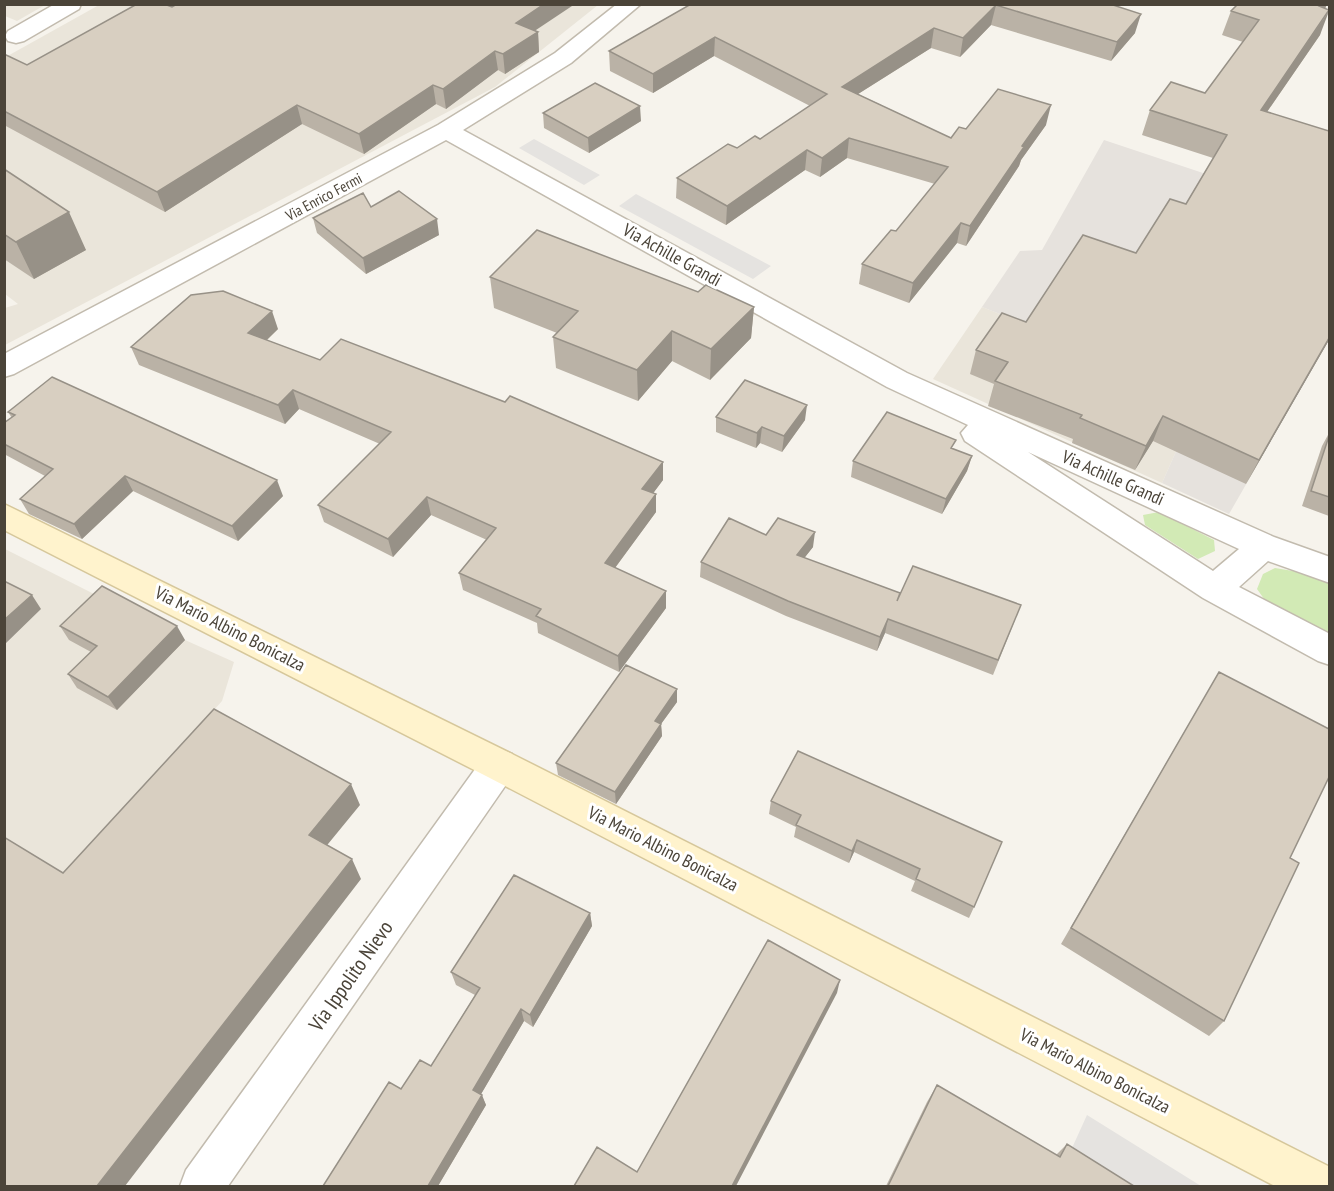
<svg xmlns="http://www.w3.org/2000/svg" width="1334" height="1191" font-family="'PT Sans Narrow',sans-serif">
	<rect width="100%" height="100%" fill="#f6f3ec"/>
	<path fill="#eae5da" d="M4,5L5,4L45,5L17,21L5,16Z
		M99,5H598L495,87L5,345V308L18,304L5,294L4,58Z
		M982,307L1202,393L1162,483L933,379Z
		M5,549L185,640L234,662L222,701L5,944Z"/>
	<path fill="#e6e2dd" d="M1104,140L1329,215V340L1229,514L1162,483L1202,393L982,307L1020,251L1042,250Z"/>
	<path fill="#d2eab5" d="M1159,512L1214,540L1215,551L1198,559L1145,525L1143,515Z
		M1275,568L1299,572L1329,583V635L1267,603L1257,589L1263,574Z"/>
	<path fill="#e5e3e0" d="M534,139L600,175L584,185L519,148Z
		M636,194L771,266L753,279L619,206Z
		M1087,1115L1201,1186H1131L1072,1148Z"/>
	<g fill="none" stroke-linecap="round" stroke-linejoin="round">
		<defs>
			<path id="street" d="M55,4H81L79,9L24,41L16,43L8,41L5,36L8,31Z
				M617,4H641L571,63L463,130L907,373L1274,537L1330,557V583L1268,561L1239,587L1330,634V665L1318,661L1203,598L965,441L961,433L968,425L887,387L446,140L14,374L4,377V354L438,125L555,53ZM1028,452L1239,549L1213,571Z
				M499,749L512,754L517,765L512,776L228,1186H180L186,1170L486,754Z"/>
			<path id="secondary" d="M4,504L512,754L1330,1167V1186H1275L486,776L4,530Z"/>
		</defs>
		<use href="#street" stroke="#c2bbae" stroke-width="3"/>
		<use href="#secondary" stroke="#d6c79b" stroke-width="3"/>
		<use href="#street" fill="#fff" fill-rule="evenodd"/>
		<use href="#secondary" fill="#fff3cd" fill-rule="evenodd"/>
	</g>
	<path fill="#bab2a6" d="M691,4H1110L1135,33L1111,61L991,25L960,57L931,48L858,94L951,138L966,129L1046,125L1021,160L1019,166L966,246L957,243L909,303L859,284L862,264L896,231L935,184L847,158L820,177L805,170L726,225L676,198L677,178L737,148L760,139L810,106L714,56L653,93L610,71L609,51Z
		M1238,4H1327L1325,9L1320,35L1267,112L1329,340L1246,484L1153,441L1135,470L1072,443L1073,439L988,406L994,384L970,374L976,350L1026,322L1136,253L1186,204L1213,158L1142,135L1150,110L1205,93L1243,42L1222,35L1231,11Z
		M172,7L535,31L538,32L539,52L505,74L498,70L446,109L436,104L364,154L302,124L165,212L4,125V54L27,65Z
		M543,113L641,121L589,153L544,128Z
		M4,169L86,250L34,279L4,259Z
		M371,207L439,235L366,274L317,233L313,218Z
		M490,277L698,292L754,307L751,338L710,380L672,361L638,401L556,368L553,337L557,333L494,308Z
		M278,329L267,340L320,360L663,480L653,493L656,494V512L615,568L666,591V608L619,672L538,633L537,623L463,590L459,573L487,540L431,515L393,557L324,522L318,505L380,444L299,409L285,424L139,365L131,347Z
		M8,412L283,496L238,541L133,491L82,539L29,514L20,499L45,476L4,454V423L12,418Z
		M716,417L805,420L782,452L760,443L756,448L716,432Z
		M1329,433V516L1302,506L1322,446Z
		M954,449L972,456L967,471L942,514L851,477L853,461Z
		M766,535L813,547L804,558L900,593L1015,620L993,675L885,633L877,651L786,616L700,577L701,562Z
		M60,626L185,640L117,710L77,688L68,674L91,652L69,640Z
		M1219,672L1290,858L1224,1021L1209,1036L1061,944Z
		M677,689V702L661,724L662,736L616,804L558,775L556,763Z
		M798,751L974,907L969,918L911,891L915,881L854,852L849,863L794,837L796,827L769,814L771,801Z
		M590,913L592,926L533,1027L524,1021L481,1094L486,1105L438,1186H324L401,1089L431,1066L475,995L456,985L451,972Z
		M937,1085L1056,1155L1067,1144L1134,1186H886L927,1102Z"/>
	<path fill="#979187" d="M544,4H575L518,42L516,23Z
		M1321,4H1327L1321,17L1319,6Z
		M996,5L991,25L960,57L963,38Z
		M1329,11L1320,35L1251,135L1261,110Z
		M1141,14L1135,33L1111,61L1117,42Z
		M934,28L931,48L839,106L842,87Z
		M538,32L539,52L505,74L503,54Z
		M715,37L714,56L653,93V74Z
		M495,51L498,70L446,109L443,89Z
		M433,85L436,104L364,154L359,134Z
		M297,105L302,124L165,212L157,192Z
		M1051,105L1046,125L1021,160L1019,166L966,246L970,226L1022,146Z
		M640,106L641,121L589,153L588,138Z
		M849,138L847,158L820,177L822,158Z
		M807,150L805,170L726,225L727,206Z
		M69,212L86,250L34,279L16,242Z
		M437,219L439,235L366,274L363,258Z
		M961,223L957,243L909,303L913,283Z
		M754,307L751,338L710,380L711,349Z
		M272,311L278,329L255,351L248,333Z
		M672,331V361L638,401L637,370Z
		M1329,338V340L1246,484L1259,460Z
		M293,390L299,409L285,424L278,405Z
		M807,405L805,420L782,452L784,436Z
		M1163,416L1153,441L1135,470L1146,446Z
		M762,427L760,443L756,448L757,433Z
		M972,456L967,471L942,514L946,499Z
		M663,462V480L643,507L642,489Z
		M125,476L133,491L82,539L74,524Z
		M277,480L283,496L238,541L232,526Z
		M656,494V512L606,580L605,563Z
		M427,497L431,515L393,557L388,539Z
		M815,532L813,547L795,570L797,555Z
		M666,591V608L619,672L618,656Z
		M32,595L41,609L4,645V620Z
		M888,619L885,633L877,651L880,637Z
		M177,626L185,640L117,710L108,697Z
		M677,689V702L661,724L662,736L616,804L615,792L655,721Z
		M351,784L360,805L319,855L309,835Z
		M857,840L854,852L849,863L852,851Z
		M352,859L361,879L125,1186H97Z
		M590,913L592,926L533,1027L530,1015Z
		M840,980L837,993L736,1186H732Z
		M521,1009L524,1021L477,1101L473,1090Z
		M482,1095L486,1105L438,1186H428Z"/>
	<path fill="#d8cfc1" stroke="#979187" stroke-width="1.5" d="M137,4H164L172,7L177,4H544L516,23L538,32L503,54L495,51L443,89L433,85L359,134L297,105L157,192L4,111V54L27,65Z
		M691,4H1110L1141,14L1117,42L996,5L963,38L934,28L842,87L951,138L959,127L966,129L998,89L1051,105L1022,146L1024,147L970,226L961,223L913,283L862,264L891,230L896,231L948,167L849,138L822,158L807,150L727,206L677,178L728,144L737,148L755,136L760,139L827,94L715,37L653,74L609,51Z
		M1238,4H1321L1319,6L1329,10L1261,110L1329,131V338L1259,460L1163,416L1146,446L1080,418L1082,415L995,381L1008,362L976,350L1002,313L1026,322L1083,235L1136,253L1170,199L1186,204L1227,135L1150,110L1171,82L1205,93L1259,20L1231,11Z
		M595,83L640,106L588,138L543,113Z
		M4,169L69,212L16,242L4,234Z
		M399,191L437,219L363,258L313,218L363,193L371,207Z
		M537,230L698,292L706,285L754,307L711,349L672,331L637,370L553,337L578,311L490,277Z
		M223,291L272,311L248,333L320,360L341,339L505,402L510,396L663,462L642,489L656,494L605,563L666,591L618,656L536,616L541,609L459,573L496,528L427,497L388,539L318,505L391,432L293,390L278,405L131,347L191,295Z
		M52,377L277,480L232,526L125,476L74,524L20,499L53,469L4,444V423L15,415L8,412Z
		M745,380L807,405L784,436L762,427L757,433L716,417Z
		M887,412L956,440L951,448L972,456L946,499L853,461Z
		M1329,436V497L1311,491Z
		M729,518L766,535L778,518L815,532L797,555L900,593L897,601L913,566L1021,605L998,660L888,619L880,637L788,601L701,562Z
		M4,581L32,595L4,620Z
		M102,586L177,626L108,697L68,674L97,646L60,626Z
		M626,665L677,689L655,721L661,724L615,792L556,763Z
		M1219,672L1329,729V777L1290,858L1299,863L1224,1021L1071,928Z
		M214,709L351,784L309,835L352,859L97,1186H4V837L63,873Z
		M798,751L1002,842L974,907L916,879L920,869L857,840L852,851L796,825L801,815L771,801Z
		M514,875L590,913L530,1015L521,1009L473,1090L482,1095L428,1186H323L389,1082L401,1089L420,1060L431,1066L480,988L451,972Z
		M768,940L840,980L732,1186H574L597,1147L637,1172Z
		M937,1085L1060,1157L1067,1144L1134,1186H888Z"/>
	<g text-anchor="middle" stroke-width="6" stroke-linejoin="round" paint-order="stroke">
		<g font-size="15" fill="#4b4439" stroke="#fff">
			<text transform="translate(324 197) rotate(-28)" y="5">Via Enrico Fermi</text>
		</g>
		<g font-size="18" fill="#4b4439" stroke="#fff">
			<text transform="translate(672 255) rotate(29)" y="6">Via Achille Grandi</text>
			<text transform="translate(1113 478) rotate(24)" y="6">Via Achille Grandi</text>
			<text transform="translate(230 629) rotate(27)" y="6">Via Mario Albino Bonicalza</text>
			<text transform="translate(663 849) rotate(27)" y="6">Via Mario Albino Bonicalza</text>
			<text transform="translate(1095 1071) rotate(27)" y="6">Via Mario Albino Bonicalza</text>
		</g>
		<g font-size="21" fill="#4b4439" stroke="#fff">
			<text transform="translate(351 976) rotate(-55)" y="7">Via Ippolito Nievo</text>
		</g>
	</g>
	<rect width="1334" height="1191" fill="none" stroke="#4b4439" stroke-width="12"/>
</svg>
